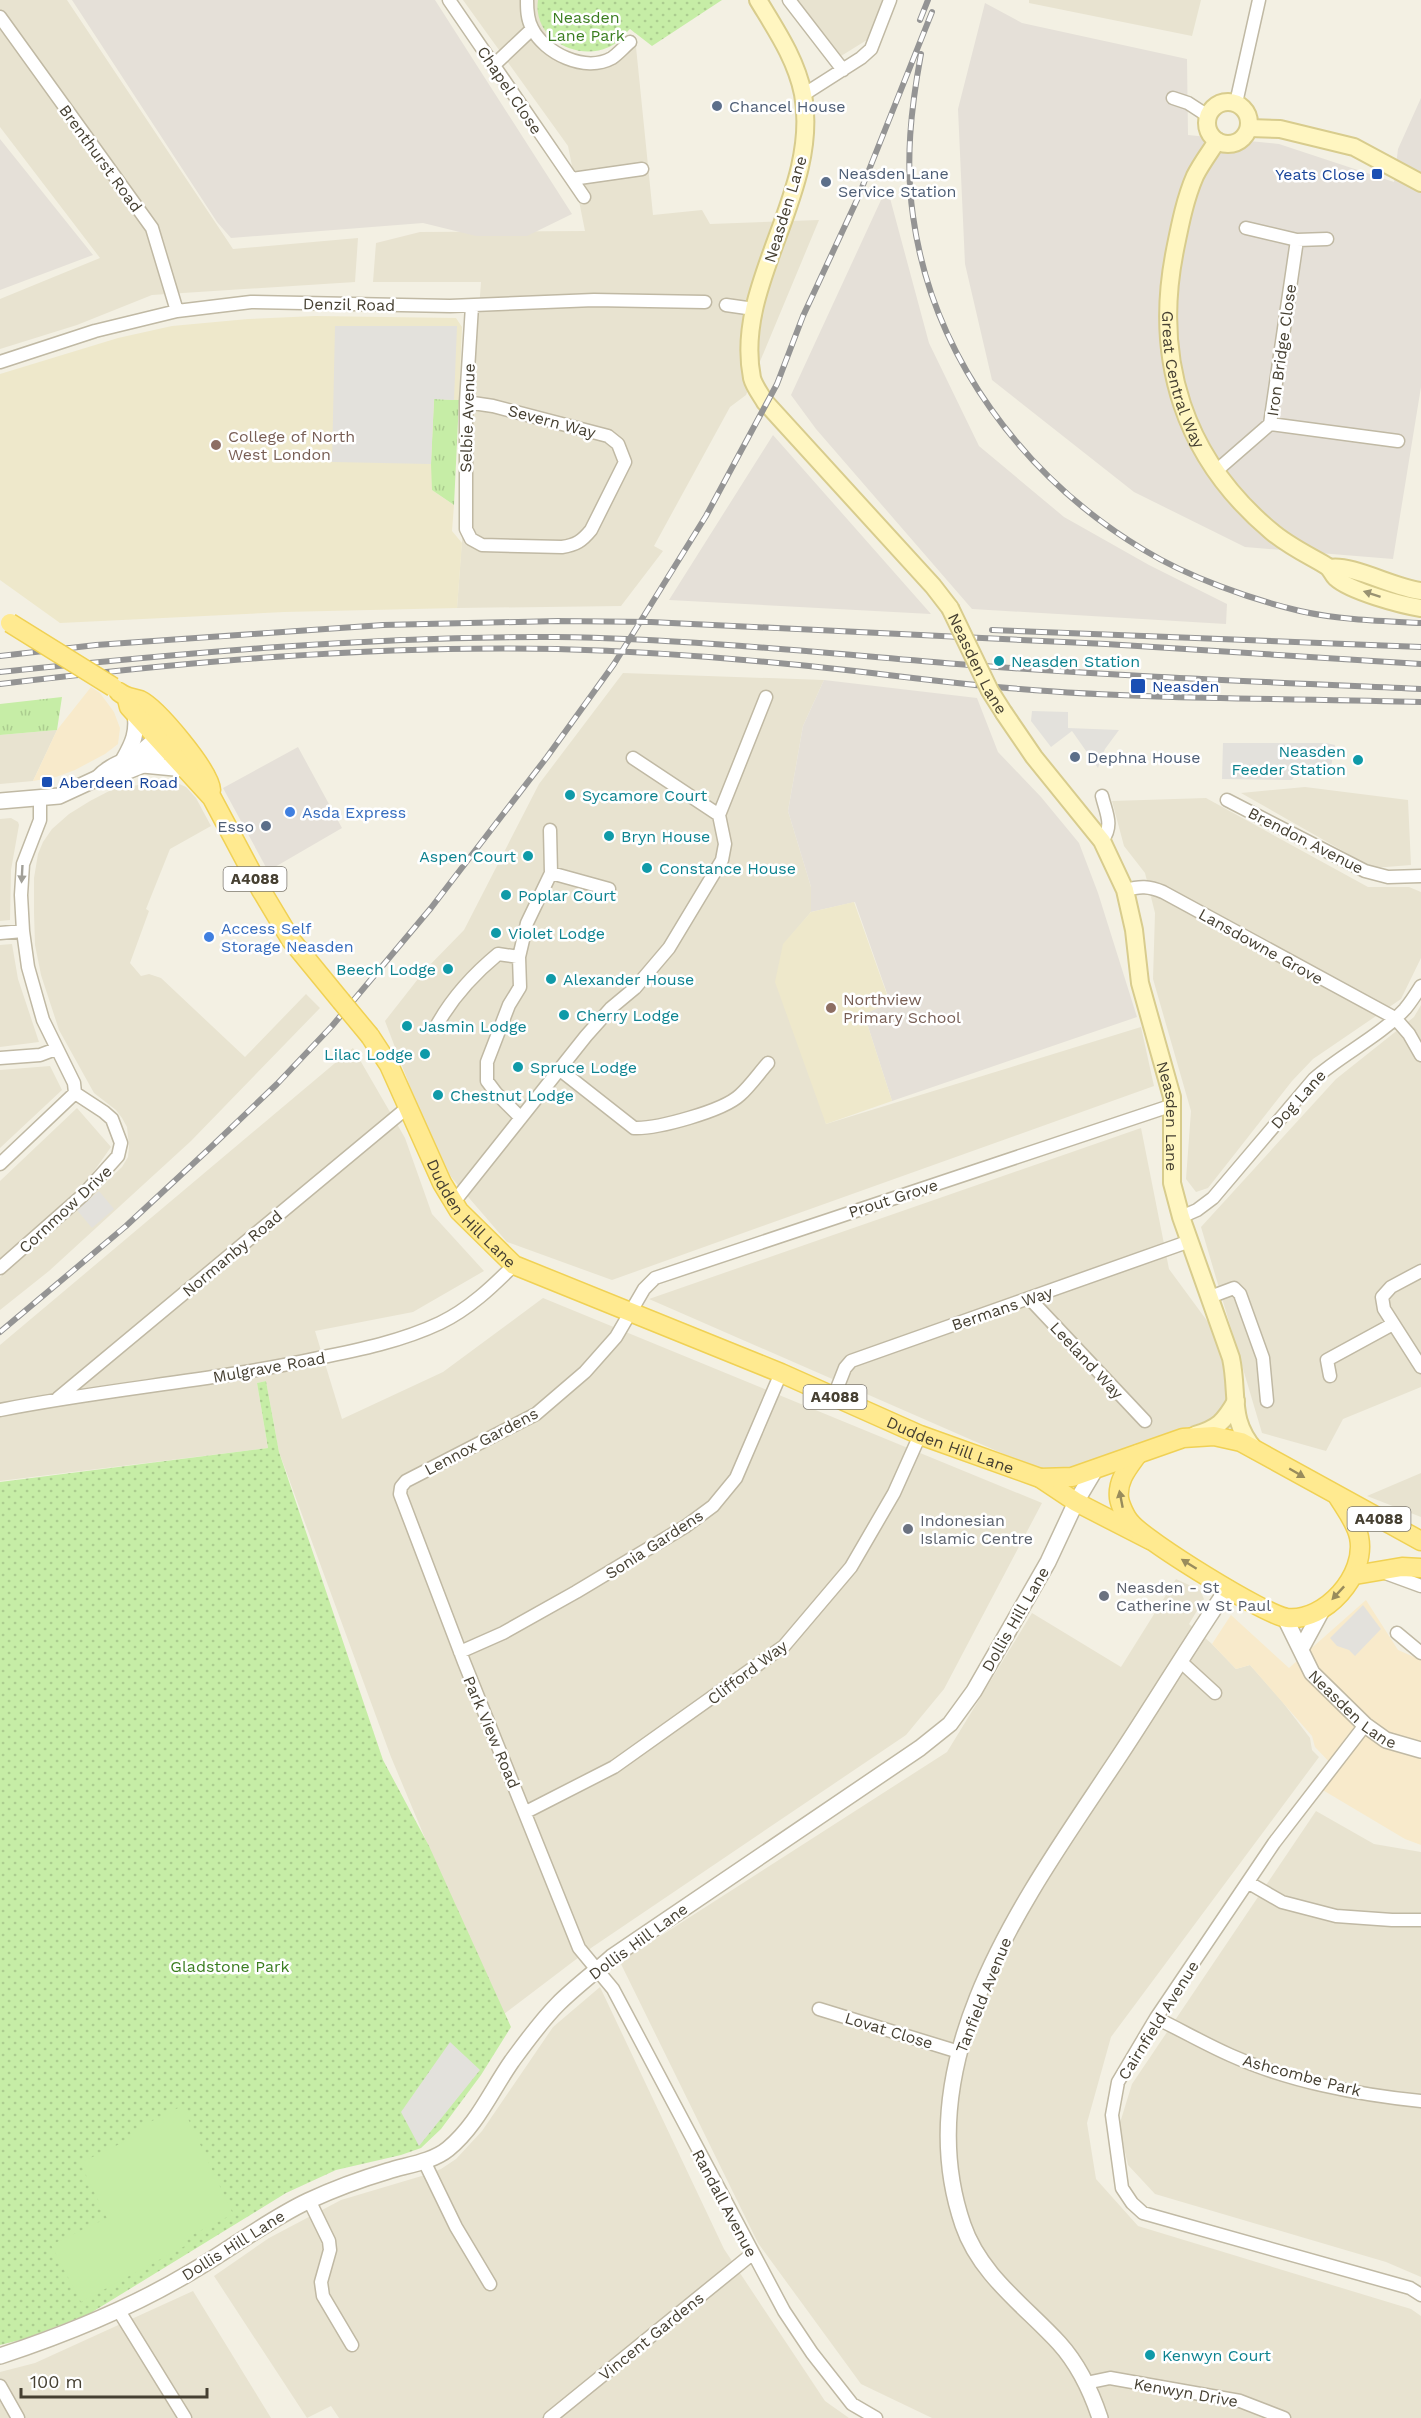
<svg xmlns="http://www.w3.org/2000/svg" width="1421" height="2418" font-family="'Work Sans',sans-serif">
	<defs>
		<pattern id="grass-tufts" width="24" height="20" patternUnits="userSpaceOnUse" patternTransform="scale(1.5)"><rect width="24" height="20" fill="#c6eda6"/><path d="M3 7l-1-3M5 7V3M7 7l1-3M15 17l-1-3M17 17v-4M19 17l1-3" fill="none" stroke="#abcc8f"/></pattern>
		<pattern id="park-dots" width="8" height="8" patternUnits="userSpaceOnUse" patternTransform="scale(1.5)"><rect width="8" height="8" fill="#c6eda6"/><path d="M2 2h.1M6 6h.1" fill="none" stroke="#abcc8f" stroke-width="1.8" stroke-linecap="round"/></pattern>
	</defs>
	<rect width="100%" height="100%" fill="#f3f0e3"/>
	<path fill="#e8e3d0" d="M0,0H67L233,249L358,238L355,282L152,295L77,325L0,349V299L100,258L0,127Z
		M463,0H538L539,18L547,32L553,52L577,63L608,60L636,47L653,215L702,210L710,224L819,220L746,395L730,407L654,546L663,551L621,606L457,608L481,282H373L376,243L420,232L585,231L568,146Z
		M795,0H882L875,35L841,56Z
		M1029,0H1201L1192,36L1029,3Z
		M623,673L824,680L803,726L788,811L811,887V912L784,944L826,1124L1141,1027L1154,1086L612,1280L507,1242L451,1177L417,1105L385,1021L425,970L464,930L539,784Z
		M57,730L33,781L0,784V735Z
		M157,782H175L186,787L196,798L211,826L170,849L146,909L149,911L130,963L141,976L149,974L161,978L245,1057L306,994L320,1008L191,1141L49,1271L0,1310V1277L77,1210L122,1167L128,1157L129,1146L127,1127L122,1118L116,1110L94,1093L59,1030L41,975L35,945L34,913V878L38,854L43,842L52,829L69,814L90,801L113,789Z
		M1305,787L1408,800L1411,865L1373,868L1241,793Z
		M1206,798L1368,887H1409L1421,892V958L1401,999L1313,1059L1292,1081L1208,1188L1196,1192L1186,1179L1191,1111L1153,979L1155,913L1145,873L1124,846L1112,801Z
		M11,818L18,822L19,825L11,870L10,920L0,921V819Z
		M12,944L18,979L39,1042L0,1047V945Z
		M1421,1005V1387L1343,1419L1326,1451L1262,1433L1201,1227L1336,1079L1414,1017Z
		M353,1048L405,1138L432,1214L484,1271L413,1312L315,1331L342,1419L443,1372L543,1298L1042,1503L944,1689L906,1735L591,1948L500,2017L391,1757L279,1452L266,1381L257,1383L268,1448L0,1481V1345Z
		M50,1066L62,1090L0,1148V1070Z
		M77,1108L111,1147L92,1174L72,1197L0,1259V1181Z
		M1141,1128L1169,1269L1219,1337L1231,1399L1217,1417L1068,1470L1045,1472L649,1299Z
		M1421,1473V1517L1367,1496Z
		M1176,1579L1200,1590L1204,1599L1189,1624L1212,1644L1236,1669L1250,1665L1281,1700L1310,1738L1312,1750L1319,1757L1111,2037L1087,2123L1096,2179L1138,2226L1411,2309L1421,2316V2418H932L861,2384L758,2243L620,1962L947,1752L1032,1613L1121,1667Z
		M1316,1811L1374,1844L1421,1852V2277L1386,2262L1155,2194L1128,2165L1119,2126L1132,2084Z
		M600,1987L724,2249L825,2401L849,2418H339L331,2406L307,2418L214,2276L269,2238L341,2200L425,2175L441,2169L456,2159L482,2131L553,2027Z
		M193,2291L271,2418H0V2372L35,2363Z"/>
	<path fill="#f8eacb" d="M91,687L100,693L114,712L120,728L118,744L105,754L75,770L56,777L33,781L57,730Z
		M1366,1600L1398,1650L1421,1660V1845L1405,1839L1321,1789L1335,1768L1315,1747L1312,1736L1250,1665L1236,1669L1212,1644L1231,1615L1289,1668Z"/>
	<path fill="#e5e0d8" d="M72,0H435L572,214L527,236H476L423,223L231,238L217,222Z
		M985,3L1022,23L1187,59L1188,135L1279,144L1394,182L1398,149L1421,98V387L1393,559L1245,547L1134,492L992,380L965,264L958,109Z
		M0,139L93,255L0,290Z
		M887,187L929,343L979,446L1064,517L1149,565L1227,604L1226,624L972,609L816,429L791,395Z
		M773,435L931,614L669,600Z
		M824,680L977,698L998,752L1041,797L1079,843L1098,893L1137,1017L892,1101L864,1014L890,1002L855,902L811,912V887L788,811L803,726Z
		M298,747L342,828L268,871L223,788Z"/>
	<path fill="#eee8cb" d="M315,316L456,318L462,327L459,400L434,399L432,490L454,505L452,531L462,543L457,608L284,612L60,623L0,580V374L118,338L172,326L248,319Z
		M854,902L890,1003L864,1014L892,1101L826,1124L775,982L783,944L811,912Z"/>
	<path fill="url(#grass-tufts)" d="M434,399L459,400L454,505L432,490L431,464Z
		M62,697L57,730L0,735V704Z"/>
	<path fill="url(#park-dots)" d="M538,0H722L652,46L630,29C624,35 617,44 609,47C577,62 532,38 538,0Z
		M266,1381L279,1452L383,1760L429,1846L511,2027L481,2075L441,2129L421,2148L401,2155L336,2170L286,2193L89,2314L24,2339L0,2345V1482L268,1448L257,1383Z"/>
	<path fill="#c6eda6" d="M182,2106L233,2214L182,2240L185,2246L81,2302L51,2245L107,2218L80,2163L132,2138L130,2132Z"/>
	<path fill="#e3e1dc" d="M335,326H457L454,400L434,399L431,464L332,462Z
		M1032,711L1068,712V728L1119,730L1105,749L1098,768L1072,731L1051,747L1031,721Z
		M1223,743H1326L1335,745L1331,767L1296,774L1292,780L1222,779Z
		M99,1191L114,1209L92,1228L77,1210Z
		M1363,1605L1381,1629L1355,1656L1349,1650L1337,1646L1330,1638Z
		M450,2042L480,2070L419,2146L401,2112Z"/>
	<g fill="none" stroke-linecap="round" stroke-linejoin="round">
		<defs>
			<path id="minor" d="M449,0L584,197
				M527,0C527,9 527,19 532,28C544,53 585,73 612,58C618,54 624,47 630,42
				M789,0L843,70
				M0,17L152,228L177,311
				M493,66L532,29
				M803,95L861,58L871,49L890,0
				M1173,98L1188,103L1208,116
				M1236,103L1259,0
				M572,179L642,169
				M1297,240L1327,239
				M726,305L754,309
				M0,362L95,331L177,311L251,302L450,306L594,300L705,302
				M466,402L493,406L608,436L618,444L625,462L591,530C582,541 576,545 562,547L482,545L471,539L466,529V402L472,306
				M1270,424L1398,441
				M1216,471L1270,424L1297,240L1246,228
				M633,758L719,815
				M1227,800L1365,871L1388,877L1421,876
				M1102,841C1114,825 1106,813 1102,796
				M551,873L609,889
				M1125,890C1140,886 1149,886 1163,892L1395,1018L1409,1034L1421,1055
				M0,933L23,931
				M437,1025C452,998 475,973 498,954L519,957
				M0,1058L40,1055L56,1049
				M559,1069L634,1128C657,1129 723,1111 740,1095C751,1085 759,1073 768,1063
				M521,1118L496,1093L487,1081V1062L509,1005L520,987L519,957L527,923L551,873L550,830
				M0,1164L75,1093L74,1083L43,1020L28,967L23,931L21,895L23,864L40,820V798
				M454,1202L586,1036L611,1008L635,988L669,948L722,860L725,844L719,815L766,697
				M1181,1217L1197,1210L1213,1198L1314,1079C1342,1054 1379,1037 1405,1009C1411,1002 1416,994 1421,986
				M0,1268L83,1195L118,1156L121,1143L112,1119L104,1112L75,1093
				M1421,1271L1391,1287L1382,1297L1384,1309L1421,1367
				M1210,1297L1234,1288L1240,1294L1263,1358L1267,1401
				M1030,1299L1145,1421
				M1330,1376L1327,1360L1393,1324
				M834,1396L845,1368L851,1361L1190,1241
				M58,1398L408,1107
				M0,1410C105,1389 213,1381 318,1358C359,1350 402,1341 440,1323C469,1309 492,1287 514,1265
				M1380,1571L1421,1586
				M1397,1633L1421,1653
				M460,1652L503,1633L576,1592L686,1526L713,1506L736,1478L781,1373
				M1180,1661L1215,1693
				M1365,1725L1274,1843L1156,2018L1118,2082L1112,2115L1122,2188L1132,2203L1143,2213L1410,2288L1421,2295
				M526,1812L614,1767L784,1646L851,1567L894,1493L920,1435
				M1249,1883L1282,1902L1336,1916L1392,1920H1421
				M819,2009L959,2052
				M1156,2018C1181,2030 1205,2044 1230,2055C1287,2081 1359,2095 1421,2101
				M424,2161L456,2227L490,2284
				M309,2200L329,2241L330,2250L321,2282L323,2296L352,2345
				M119,2311L185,2418
				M1086,2383L1110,2378L1240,2401L1284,2418
				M0,2386L18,2418
				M550,2418L752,2254
				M876,2418L852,2404L812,2353L784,2311L613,1989L579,1948L464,1662L400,1494L401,1487L406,1481L536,1414L585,1372L616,1337L644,1289L655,1278L1173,1105"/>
			<g id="tertiary">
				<path d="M124,759C133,743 138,732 135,713"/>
				<path d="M143,765L185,769"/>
				<path d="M98,778C109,766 121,763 135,756C146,750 153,739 165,734"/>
				<path d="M0,801L59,796L98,778L118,775L143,765L158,755L166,748L169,738"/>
				<path id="s1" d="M1285,1618L1312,1673L1365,1725L1386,1740L1421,1750"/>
				<path d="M1301,1649L1321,1612"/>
				<path d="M0,2356C67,2334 131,2308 191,2272C231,2249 266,2221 308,2201C334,2189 361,2179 388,2171C407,2165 432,2162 448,2149C477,2125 491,2091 512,2061C526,2042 541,2021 558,2004C575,1987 594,1973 612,1957L920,1748L950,1724L974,1691L1048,1562L1076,1502L1095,1470"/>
				<path d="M1100,2418C1091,2391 1078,2364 1059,2343C1025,2306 980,2275 963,2225C905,2057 1028,1894 1116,1761C1154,1704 1189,1645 1228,1588"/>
			</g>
			<g id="secondary">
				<path d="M758,0C776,30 796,59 803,94C821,193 733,283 752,378C754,386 761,395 765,402L933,586L950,608"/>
				<circle cx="1228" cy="123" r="21"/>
				<path d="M1249,128L1280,129L1354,147L1421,183"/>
				<path id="s2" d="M1217,141C1210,152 1201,164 1195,176C1185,199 1180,225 1175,250C1153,360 1184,458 1271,531C1287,545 1306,554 1325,565C1331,568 1331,573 1336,578C1350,591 1401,605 1421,608"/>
				<path d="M1330,568C1352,564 1394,588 1421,591"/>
				<path id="s3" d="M1004,713L1034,757L1102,841L1125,890L1134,930L1140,983L1172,1097V1183L1181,1217L1231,1358C1239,1395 1228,1419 1255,1450"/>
				<path d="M1195,1435C1218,1428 1224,1422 1236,1401"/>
			</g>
			<g id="primary">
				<path d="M119,692C126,698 131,697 140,700C157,708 210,771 211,790"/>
				<path d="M127,699L129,707L212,798L261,890L291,940L341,1001"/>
				<path id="s4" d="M370,1036L389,1065L442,1183L459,1211L514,1265L781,1373L920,1435L1040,1478L1076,1502L1150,1540"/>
				<path d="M1138,1454C1128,1468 1117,1480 1119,1498C1120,1505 1126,1518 1131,1523C1146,1541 1265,1615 1287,1618C1325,1622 1367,1575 1359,1537C1356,1523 1346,1510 1338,1497"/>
				<path d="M1040,1478L1072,1477L1183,1438L1214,1436L1241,1442L1421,1541"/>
				<path d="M1355,1575L1402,1567L1421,1568"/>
			</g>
		</defs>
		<use href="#minor" stroke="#c0b9a4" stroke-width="15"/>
		<use href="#tertiary" stroke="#c0b9a4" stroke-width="18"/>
		<use href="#secondary" stroke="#d8cc8d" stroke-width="20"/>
		<use href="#primary" stroke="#f0d154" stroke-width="21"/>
		<use href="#minor" stroke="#fff" stroke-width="12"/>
		<use href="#tertiary" stroke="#fff" stroke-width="15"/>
		<use href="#secondary" stroke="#fff6c1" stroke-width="16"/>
		<use href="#primary" stroke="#ffea90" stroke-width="18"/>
		<defs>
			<path id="rail" d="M920,20L928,0
				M921,54C911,108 905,161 913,216C932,356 1024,478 1144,550C1188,577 1250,599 1300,611C1340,620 1380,621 1421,623
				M992,630L1421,647
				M0,656L96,645L383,625L558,621L651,622L1106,644L1421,664
				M0,672C185,653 370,636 557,637C690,639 824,653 957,664C1111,676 1266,682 1421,689
				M0,684C186,662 369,645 557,649C631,651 705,656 778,663C859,670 939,683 1020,689C1153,700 1288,698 1421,702
				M0,1332L126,1226L210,1148L277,1084L332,1026L431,908L547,757L614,664L706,516L777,384L803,316L857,200L932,12"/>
		</defs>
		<use href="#rail" stroke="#949494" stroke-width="6"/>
		<use href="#rail" stroke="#fff" stroke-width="4" stroke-dasharray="11" stroke-linecap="butt"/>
		<defs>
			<g id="secondary-bridge">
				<path id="s5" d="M950,608L990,691L1004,713"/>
			</g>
			<path id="primary-bridge" d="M10,623L113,687
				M341,1001L370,1036"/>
		</defs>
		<use href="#secondary-bridge" stroke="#d8cc8d" stroke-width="20" stroke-linecap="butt"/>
		<use href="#primary-bridge" stroke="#f0d154" stroke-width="21" stroke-linecap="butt"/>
		<use href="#secondary-bridge" stroke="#fff6c1" stroke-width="16"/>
		<use href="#primary-bridge" stroke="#ffea90" stroke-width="18"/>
	</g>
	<defs><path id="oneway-solid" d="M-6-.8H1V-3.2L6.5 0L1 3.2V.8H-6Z" transform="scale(1.5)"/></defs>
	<use fill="#999272" href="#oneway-solid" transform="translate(1372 594) rotate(-162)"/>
	<use fill="#a2a098" href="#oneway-solid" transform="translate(22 874) rotate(93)"/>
	<g fill="#998c5c">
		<use href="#oneway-solid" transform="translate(1297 1473) rotate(30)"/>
		<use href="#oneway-solid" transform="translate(1121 1499) rotate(-101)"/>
		<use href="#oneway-solid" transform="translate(1189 1564) rotate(-148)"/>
		<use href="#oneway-solid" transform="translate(1338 1593) rotate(133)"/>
	</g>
	<g fill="#5c6f8a" stroke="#fff" stroke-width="2">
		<circle cx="717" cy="106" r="6"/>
		<circle cx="826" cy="182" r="6"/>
		<circle cx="1075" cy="757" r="6"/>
		<circle cx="266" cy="826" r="6"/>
	</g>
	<g fill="#1a4fb4" stroke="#fff" stroke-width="2">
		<rect x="1371" y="168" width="12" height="12" rx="3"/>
		<rect x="1130" y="678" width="16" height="16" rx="3"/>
		<rect x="41" y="776" width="12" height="12" rx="3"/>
	</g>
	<g fill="#8d6e63" stroke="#fff" stroke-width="2">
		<circle cx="216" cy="445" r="6"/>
		<circle cx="831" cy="1008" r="6"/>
	</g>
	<g fill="#0f9aa8" stroke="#fff" stroke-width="2">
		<circle cx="999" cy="661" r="6"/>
		<circle cx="1358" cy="760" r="6"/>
		<circle cx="570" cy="795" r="6"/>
		<circle cx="609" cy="836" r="6"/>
		<circle cx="528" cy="856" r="6"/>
		<circle cx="647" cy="868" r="6"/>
		<circle cx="506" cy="895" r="6"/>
		<circle cx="496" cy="933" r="6"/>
		<circle cx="448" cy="969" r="6"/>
		<circle cx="551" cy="979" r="6"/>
		<circle cx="564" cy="1015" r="6"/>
		<circle cx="407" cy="1026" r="6"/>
		<circle cx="425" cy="1054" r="6"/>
		<circle cx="518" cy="1067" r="6"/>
		<circle cx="438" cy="1095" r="6"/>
		<circle cx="1150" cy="2355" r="6"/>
	</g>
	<g fill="#3f7fe0" stroke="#fff" stroke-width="2">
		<circle cx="290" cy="812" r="6"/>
		<circle cx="209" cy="937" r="6"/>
	</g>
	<g fill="#6b7280" stroke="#fff" stroke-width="2">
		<circle cx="908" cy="1529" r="6"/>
		<circle cx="1104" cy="1596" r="6"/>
	</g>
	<g text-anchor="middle" stroke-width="5" stroke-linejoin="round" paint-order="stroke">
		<g fill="#fff" stroke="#7e7970" stroke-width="1.5">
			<rect x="223.5" y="867" width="63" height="24" rx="4.5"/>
			<rect x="803.5" y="1385" width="63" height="24" rx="4.5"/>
			<rect x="1347.5" y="1507" width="63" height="24" rx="4.5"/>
		</g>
		<g font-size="15" font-weight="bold" fill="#464032">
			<text x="255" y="884">A4088</text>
			<text x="835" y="1402">A4088</text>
			<text x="1379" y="1524">A4088</text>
		</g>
		<g font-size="16" fill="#3a7d20" stroke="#fff">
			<text x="586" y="23">Neasden<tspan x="586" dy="18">Lane Park</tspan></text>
			<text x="230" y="1972">Gladstone Park</text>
		</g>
		<g font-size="16" fill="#464032" stroke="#fff">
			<text transform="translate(510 90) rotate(56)" y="6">Chapel Close</text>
			<text transform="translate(101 158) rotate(54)" y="6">Brenthurst Road</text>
			<text transform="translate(785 209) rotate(-73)" y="6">Neasden Lane</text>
			<text transform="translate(349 304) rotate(1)" y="6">Denzil Road</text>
			<text transform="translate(1281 350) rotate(-82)" y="6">Iron Bridge Close</text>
			<text dy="6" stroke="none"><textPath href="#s2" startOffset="250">Great Central Way</textPath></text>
			<text transform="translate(467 418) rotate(-88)" y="6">Selbie Avenue</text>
			<text transform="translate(552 421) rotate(15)" y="6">Severn Way</text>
			<text dy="6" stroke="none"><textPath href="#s5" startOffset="62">Neasden Lane</textPath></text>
			<text transform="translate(1306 840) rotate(27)" y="6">Brendon Avenue</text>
			<text transform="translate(1261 946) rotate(29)" y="6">Lansdowne Grove</text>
			<text transform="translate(1298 1099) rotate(-48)" y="6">Dog Lane</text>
			<text dy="6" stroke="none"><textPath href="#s3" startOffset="447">Neasden Lane</textPath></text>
			<text transform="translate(893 1198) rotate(-18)" y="6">Prout Grove</text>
			<text transform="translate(65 1209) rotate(-43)" y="6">Cornmow Drive</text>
			<text dy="6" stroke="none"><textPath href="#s4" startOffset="206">Dudden Hill Lane</textPath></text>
			<text transform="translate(232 1253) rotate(-40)" y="6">Normanby Road</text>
			<text transform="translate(1002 1308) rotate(-19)" y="6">Bermans Way</text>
			<text transform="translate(1087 1360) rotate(47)" y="6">Leeland Way</text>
			<text transform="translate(269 1367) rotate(-10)" y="6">Mulgrave Road</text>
			<text transform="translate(481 1441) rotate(-28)" y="6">Lennox Gardens</text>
			<text dy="6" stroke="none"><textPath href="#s4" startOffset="746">Dudden Hill Lane</textPath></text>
			<text transform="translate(654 1544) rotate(-33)" y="6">Sonia Gardens</text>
			<text transform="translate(1015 1619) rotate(-60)" y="6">Dollis Hill Lane</text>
			<text transform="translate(747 1672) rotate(-37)" y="6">Clifford Way</text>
			<text dy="6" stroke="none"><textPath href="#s1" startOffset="116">Neasden Lane</textPath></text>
			<text transform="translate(492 1732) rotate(67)" y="6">Park View Road</text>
			<text transform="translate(638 1941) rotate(-36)" y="6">Dollis Hill Lane</text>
			<text transform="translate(983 1995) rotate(-68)" y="6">Tanfield Avenue</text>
			<text transform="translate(1158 2020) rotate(-58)" y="6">Cairnfield Avenue</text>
			<text transform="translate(889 2030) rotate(17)" y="6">Lovat Close</text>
			<text transform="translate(1302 2075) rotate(15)" y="6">Ashcombe Park</text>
			<text transform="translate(725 2203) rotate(62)" y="6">Randall Avenue</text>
			<text transform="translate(233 2245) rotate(-32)" y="6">Dollis Hill Lane</text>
			<text transform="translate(651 2336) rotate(-39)" y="6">Vincent Gardens</text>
			<text transform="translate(1186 2392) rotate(10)" y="6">Kenwyn Drive</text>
		</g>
		<g font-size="16" fill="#4e5e75" stroke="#fff" text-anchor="start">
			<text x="729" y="112">Chancel House</text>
			<text x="838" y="179">Neasden Lane<tspan x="838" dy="18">Service Station</tspan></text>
			<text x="1087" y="763">Dephna House</text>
			<text x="254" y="832" text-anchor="end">Esso</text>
		</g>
		<g font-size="16" fill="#164399" stroke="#fff" text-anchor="start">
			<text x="1365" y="180" text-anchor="end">Yeats Close</text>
			<text x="1152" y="692">Neasden</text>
			<text x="59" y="788">Aberdeen Road</text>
		</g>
		<g font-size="16" fill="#785e54" stroke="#fff" text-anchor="start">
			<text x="228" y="442">College of North<tspan x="228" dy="18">West London</tspan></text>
			<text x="843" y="1005">Northview<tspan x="843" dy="18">Primary School</tspan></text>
		</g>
		<g font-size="16" fill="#0d838f" stroke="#fff" text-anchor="start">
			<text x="1011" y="667">Neasden Station</text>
			<text x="1346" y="757" text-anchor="end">Neasden<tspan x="1346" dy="18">Feeder Station</tspan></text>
			<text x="582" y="801">Sycamore Court</text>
			<text x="621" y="842">Bryn House</text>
			<text x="516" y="862" text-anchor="end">Aspen Court</text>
			<text x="659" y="874">Constance House</text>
			<text x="518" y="901">Poplar Court</text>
			<text x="508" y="939">Violet Lodge</text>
			<text x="436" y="975" text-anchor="end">Beech Lodge</text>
			<text x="563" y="985">Alexander House</text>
			<text x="576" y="1021">Cherry Lodge</text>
			<text x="419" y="1032">Jasmin Lodge</text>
			<text x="413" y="1060" text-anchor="end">Lilac Lodge</text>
			<text x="530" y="1073">Spruce Lodge</text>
			<text x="450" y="1101">Chestnut Lodge</text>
			<text x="1162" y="2361">Kenwyn Court</text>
		</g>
		<g font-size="16" fill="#366cbe" stroke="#fff" text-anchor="start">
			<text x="302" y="818">Asda Express</text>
			<text x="221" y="934">Access Self<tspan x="221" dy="18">Storage Neasden</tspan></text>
		</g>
		<g font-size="16" fill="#5b616d" stroke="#fff" text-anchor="start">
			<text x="920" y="1526">Indonesian<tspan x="920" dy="18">Islamic Centre</tspan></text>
			<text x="1116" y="1593">Neasden - St<tspan x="1116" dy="18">Catherine w St Paul</tspan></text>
		</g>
	</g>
	<path d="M21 2388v9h186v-9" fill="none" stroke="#464032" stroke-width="3"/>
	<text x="30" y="2388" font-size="18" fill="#464032" stroke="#ffffff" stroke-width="4.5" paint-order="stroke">100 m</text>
</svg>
